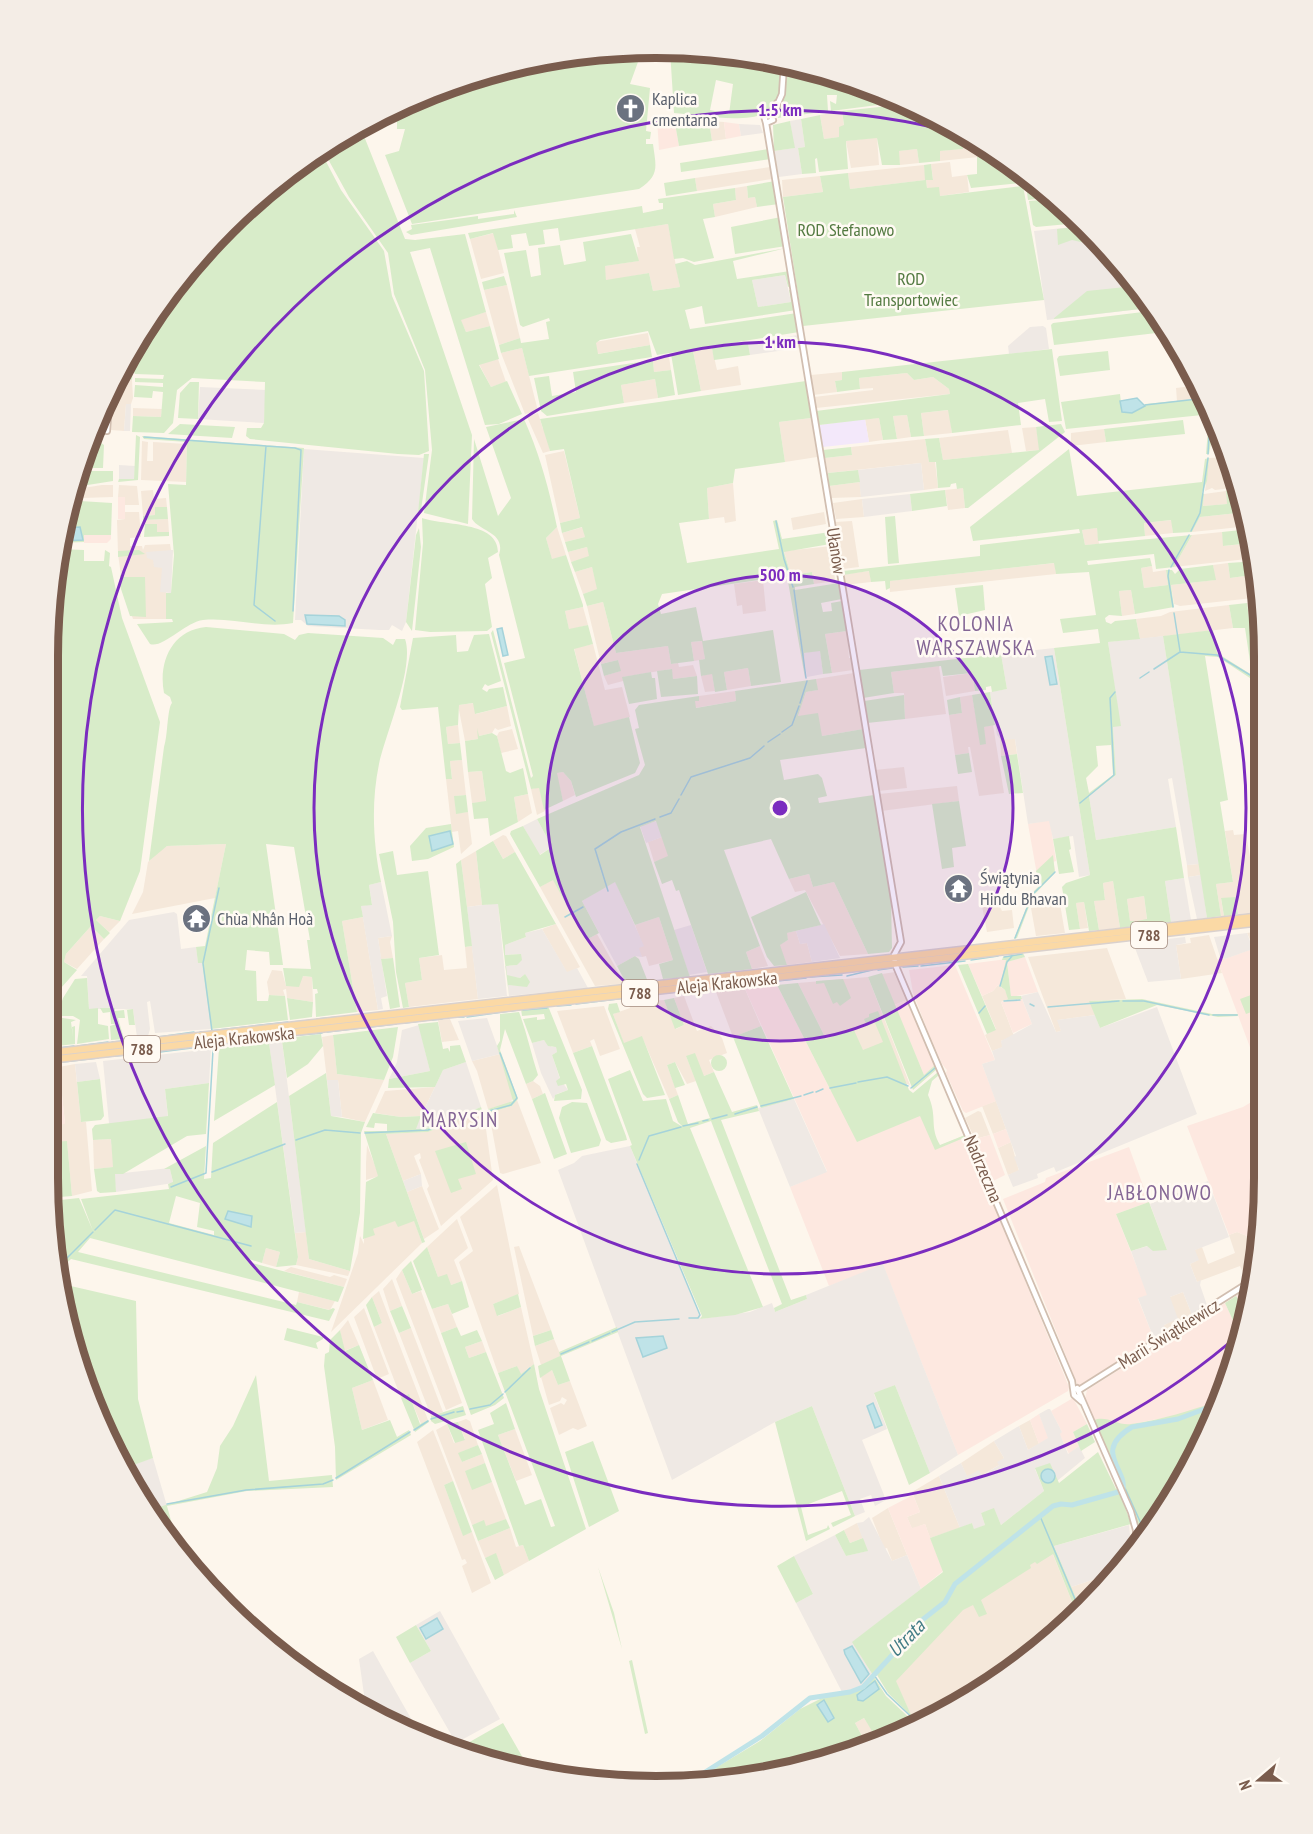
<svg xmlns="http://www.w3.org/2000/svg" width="1313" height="1834" font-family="'PT Sans Narrow',sans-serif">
	<rect width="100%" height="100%" fill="#fdf6ec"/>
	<path fill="#f5e8da" d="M842,111L844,126L840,137L824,139L820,115Z
		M709,121L724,122L726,139L712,141Z
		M961,133L997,155L940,161L939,151L962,149Z
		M877,137L879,165L851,168L846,141Z
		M917,149L919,163L900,165L898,151Z
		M950,162L952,177L967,175L969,192L940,196L927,189L926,180L850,189L848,173L924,165L926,180L933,179L931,164Z
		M770,167L772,179L697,191L695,178Z
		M820,176L823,192L783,197L782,180Z
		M747,186L748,198L755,197L757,207L715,217L713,204L736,200L735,188Z
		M668,224L680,287L653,291L649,273L606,281L604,266L638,261L637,247H640L635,229Z
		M494,233L504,273L481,279L470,239Z
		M507,285L520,338L499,345L484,290Z
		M486,312L490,326L466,332L460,319Z
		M648,333L650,345L597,354L595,342Z
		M522,348L538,411L525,414L501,353Z
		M712,348L717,370L738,366L741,385L701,391L693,351Z
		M669,357L671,370L654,372L653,360Z
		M498,359L506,382L491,387L479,364Z
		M842,372V380L835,381L837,392L813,395L811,375Z
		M907,373L914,380L933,377L949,389L950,394L816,408L814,397L873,390V388L860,389L859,378Z
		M124,375L132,380L133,398L131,404H126L124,431L111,430L113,387L116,380Z
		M655,379L658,398L624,403L621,385Z
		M1200,385L1206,398L1177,401L1176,388Z
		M133,408L162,409L161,417L133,416Z
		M949,410L952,433L924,436L921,413Z
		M538,413L543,429H545L550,451L543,453L527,417Z
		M907,415L911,437L897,439L893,416Z
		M811,418L817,457L785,462L779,422Z
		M879,418L883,440L869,442L865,419Z
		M1036,427L1040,450L1026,451L1022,428Z
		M1104,429L1106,442L1071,446V433Z
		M1008,430L1012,453L943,460L939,438Z
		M925,439L929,462L935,461L938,488L924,490L921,463L828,473L825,458L852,455L851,447Z
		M142,441L148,442L147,461H153V442L187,444L186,482L141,480Z
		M564,451L580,518L560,523L545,455Z
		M1228,457L1231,479L1237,478L1240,487L1215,490L1212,488L1205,491L1209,458Z
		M860,482L861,497L831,498L829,486Z
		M733,483L736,521L725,523L724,517L709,519L707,488Z
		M102,485H113V497L82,498L83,488Z
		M119,485L137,486L139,505H125V497H118Z
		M963,488L965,508L948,510L945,490Z
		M153,490L154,499L166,498L167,507H155V515L143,516L141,491Z
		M1226,491L1228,504L1203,506L1204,494Z
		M862,499L864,517L836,519L833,503Z
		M125,512H139L141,537L130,538V546H142L143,550L145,545L170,544L171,550H173L166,593V619H133L123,590L118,554L117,520L125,519Z
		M824,512L826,524L793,530L791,518Z
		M1247,512L1250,526L1192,532L1200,517Z
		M168,519L169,532H157L156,524H144L143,520Z
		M1172,520L1173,533L1145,536L1144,523Z
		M852,521L859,567L843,569L835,522Z
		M557,527L566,555L552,560L546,538Z
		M583,527L585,537L565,542L562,533Z
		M1097,528L1099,544L1085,545L1082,530Z
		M1251,531L1256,558L1174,567L1192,535L1222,532L1224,546L1252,543Z
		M832,546L835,581L814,584L812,572L791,575L784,551Z
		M587,547L590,557L571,562L568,552Z
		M1256,560L1259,575L1249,576L1253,598L1180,606L1174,604L1171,585L1215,580L1213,565L1228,563L1230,578L1245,576L1243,562Z
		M1055,563L1056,574L890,592L889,581Z
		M1152,566L1153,572L1166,570L1168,585L1144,588L1141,568Z
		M592,567L598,589L583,594L575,572Z
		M870,571L871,582L845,585L844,574Z
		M763,580L766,611L743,614L742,605L737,606L734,584Z
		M1131,590L1135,614L1122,616L1119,591Z
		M1260,601V625L1250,626L1247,603Z
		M603,602L616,653L668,646L671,664L678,663L679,667L693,665L697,676L673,679L671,669L623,677V681L608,685L604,676L620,671L618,660L601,664L587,606Z
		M1229,605L1233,628L1140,639L1136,619L1161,616L1170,612Z
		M583,607L588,625L569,630L565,611Z
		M847,631L849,658H851L853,670L832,673L825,634Z
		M703,641L705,659L694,661L691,642Z
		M593,644L605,690L622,687L630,717L594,727L574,648Z
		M939,666L946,714L905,719L904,693H894L891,672Z
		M748,668L751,686L727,690L724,672Z
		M712,673L715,691L705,692L701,676Z
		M854,673L863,729L822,736L798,716L806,692L817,690L816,679Z
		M972,673L975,691L946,696L943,677Z
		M735,691L736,701L695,708V701H699V696Z
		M972,695L981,745L983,727L993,725L1004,793L979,796L970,747H968L969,753L955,755L949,715L962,713L960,697Z
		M474,703L476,714L507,706L511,726L498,730L495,728L492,733L479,736L478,739L465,741L458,705Z
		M458,725L460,743L448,744L446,727Z
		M512,729L518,749L501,753L497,736L499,732Z
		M1000,738L1015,739L1017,754L1001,756Z
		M462,760L466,795L455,796L456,813L468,812L472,844L461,854L458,831L452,832L446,779L452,778L450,761Z
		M904,767L907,788L878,791L875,770Z
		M482,771L486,802L472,803L468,772Z
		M563,772L571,781L575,795L563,801L556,773Z
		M957,786L959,801L881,811L879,794Z
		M539,787L545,811L537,815L531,789Z
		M528,794L532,813L518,822L514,797Z
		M1233,830L1234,835L1246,834L1250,857H1261L1262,912L1238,914L1235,897L1221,899L1224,916H1221L1216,884L1233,882L1225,831Z
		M503,835L506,836L515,852L503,859L493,841Z
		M662,837L669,857L654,862L648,842Z
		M226,844L215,898L132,914L143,892L148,862L158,852L167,846Z
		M476,851L482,905L467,907L461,860Z
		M1199,864L1201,875L1188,877L1187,865Z
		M809,874L813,887L834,882L868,954L840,956L805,890L795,892L789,879Z
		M553,879L586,940L597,934L623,981L621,984L595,986L540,887Z
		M1113,881L1120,928L1099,930L1094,901L1105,899L1103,883Z
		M1144,896L1147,920L1130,922L1127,899Z
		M1084,902L1088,928L1080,929L1076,903Z
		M998,903L1002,911L1012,910L1014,928L987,932L982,906Z
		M1060,904L1065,933L1036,936L1031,908Z
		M100,916L120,921L109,932L96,920Z
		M363,917L378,1010L357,1012L342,921Z
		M659,917L673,960L649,966L646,956L642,957L639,951V947L643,946L635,925Z
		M556,924L580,967L567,973L542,929Z
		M91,926L104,939L77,969L64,962L66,954Z
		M796,931L800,944L807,943L812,962L787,965L779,945L788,940L786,933Z
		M1262,931V966L1247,933Z
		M1209,935L1222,973L1181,979L1176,945L1191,943L1190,938Z
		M392,936L390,942L393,958L381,959L378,938Z
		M472,946L478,999L409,1007L405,983L422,980L419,958L442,955L444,970L467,968L465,947Z
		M760,946L768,966L752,969L746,952Z
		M1107,948L1126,999L1090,1001L1095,1015L1058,1020L1061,1031L1056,1032L1028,957Z
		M272,970L282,971L286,986L303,976L312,977L313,1002L287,998L286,989L283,990L285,996L269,995L267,982Z
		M895,972L907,1000L894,1005L882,974Z
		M868,977L910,1085L886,1076L826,1039L798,983Z
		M998,985L1005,990L1009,999L1001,1002L1014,1036L1001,1041L1003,1047L992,1051L985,1035L996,1029L982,996L993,991Z
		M739,988L745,989L761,1026L733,1037L716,992Z
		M684,996L697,1031L711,1026L722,1038L727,1053L709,1060L714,1072L704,1076L686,1056L696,1081L687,1084L675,1062L667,1065L678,1095L669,1099L642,1037L624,1044L613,1014L630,1008L628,1002L664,1000L676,1029L684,1025L674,998Z
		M604,1006L620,1049L600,1056L594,1039L590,1041L592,1046L573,1053L557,1011Z
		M450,1019L459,1040L442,1042L438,1020Z
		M333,1035L337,1074L384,1080L365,1122L342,1117L338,1080H327L322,1037Z
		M500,1054L514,1098L508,1104L488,1109L477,1071L472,1061Z
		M75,1064L81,1122H86L92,1191L72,1196L67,1142L49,1143L48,1126L65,1123L59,1067Z
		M533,1081L540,1086L543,1094L532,1099L526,1084Z
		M435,1087L421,1116L401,1117L375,1113L385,1091Z
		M517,1100L541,1163L503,1174L500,1173L489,1113L512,1106Z
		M996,1101L1006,1129L993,1134L982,1106Z
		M978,1111L981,1112L990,1135L975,1139L965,1118Z
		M483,1113L485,1122L482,1124L486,1129L493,1180L441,1226L427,1189L429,1186L419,1160L421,1158L420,1153L414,1156L421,1174L403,1181L386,1134L428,1132L469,1116Z
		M111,1139L114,1167L94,1169L93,1140Z
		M1011,1142L1019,1171L1008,1175L998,1148Z
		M367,1145L379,1176L366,1180V1163Z
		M57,1180L60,1197L51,1198L48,1181Z
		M497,1185L519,1294L493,1304L498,1316L521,1307L534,1364L520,1375L517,1366L498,1373L459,1262L473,1251L460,1217Z
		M422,1186L439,1229L424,1239L407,1192Z
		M457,1219L468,1248L454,1260L462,1281L451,1285L438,1277L427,1247Z
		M395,1220H414L422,1243L331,1332L358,1253L360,1236L364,1244V1239L373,1229Z
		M306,1232L309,1259L350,1271L348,1276L296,1265L298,1257L295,1233Z
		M1237,1232L1247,1236L1257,1260L1254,1278L1247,1282L1240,1266L1197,1282L1190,1264L1198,1260L1194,1250L1202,1247L1208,1264L1235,1253L1229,1235Z
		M519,1246L551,1330L533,1336L514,1247Z
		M266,1248L280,1252L276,1267L262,1263Z
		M291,1267L330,1277L334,1275L347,1279L344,1287L284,1271Z
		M402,1270L412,1294L421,1291L462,1403L446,1410L396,1279Z
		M392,1279L402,1306L390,1311L383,1289Z
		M379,1291L428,1420L421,1424L409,1395L401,1398L374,1327L382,1323L372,1297Z
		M299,1292L335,1301L330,1310L297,1302Z
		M1183,1292L1192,1315L1166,1331L1163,1326L1171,1321L1170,1297Z
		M448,1304L457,1327L441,1333L432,1309Z
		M364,1308L389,1374L377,1379L354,1317Z
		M348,1320L359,1345L344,1351L340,1330Z
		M411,1328L443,1412L431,1416L399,1333Z
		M554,1339L561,1356L541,1365L535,1346Z
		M482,1341L486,1352L469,1358L465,1347Z
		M552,1370L558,1385L570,1381L587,1426L578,1430L573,1428L559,1435L550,1408L561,1403L564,1405L567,1400L562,1397L560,1401L549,1405L541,1377L543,1374Z
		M373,1380L388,1420L362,1430L352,1388Z
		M466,1419L470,1421L478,1445L459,1453L462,1462L482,1454L485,1463L466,1471L472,1489L492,1482L506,1519L486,1527L483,1521L472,1525L436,1430L447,1424L454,1443L465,1439L458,1422Z
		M1030,1420L1039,1444L1028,1450L1019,1426Z
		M515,1429L532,1475L516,1481L498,1435Z
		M433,1430L453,1481L444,1485L463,1535L472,1532L491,1583L472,1593L462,1566L467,1563L465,1559L462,1560L417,1442Z
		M994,1441L1004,1458L999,1465L981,1476L967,1477L961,1463Z
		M939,1476L960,1528L930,1538L925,1524L912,1529L907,1517L920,1512L912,1492Z
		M888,1508L907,1555L892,1561L887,1548L884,1549L872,1518Z
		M1039,1520L1077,1614L1057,1635L921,1725L912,1717L887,1663Z
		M857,1523L863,1538L850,1543L844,1530Z
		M510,1528L516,1547L523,1545L529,1561L504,1575L496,1554L485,1558L478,1541Z
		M1116,1572L1081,1610L1071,1587Z
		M864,1718L879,1741L855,1750L852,1745L863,1738L855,1723Z"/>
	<path fill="#fde8e0" d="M663,117L666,120L674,118L679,146L659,150L657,118Z
		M724,122L739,124L741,136L726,139Z
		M118,497H125V519H118Z
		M84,535H111V539L107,543H84Z
		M1050,820L1056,861L1053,862L1055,870L1039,886L1028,824Z
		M1255,948L1262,966L1263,1082L1217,959H1225Z
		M1025,957L1038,992L1011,997L1007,962Z
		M1007,959L1000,986L998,985L993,991L982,996L968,964Z
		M955,965L995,1060L982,1064L996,1101L966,1113L963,1111L946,1073L947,1070L942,1064L928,1032L913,993L909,970Z
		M777,985L831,1091L909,1090L937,1147L965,1135L1069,1387L1068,1391L958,1455L883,1265L829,1286L790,1187L827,1171L745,989Z
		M1022,999L1032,1024L1013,1033L1001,1002Z
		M907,1000L935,1065L924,1075L894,1005Z
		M59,1067L65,1124L48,1126V1068Z
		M1258,1098L1263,1121L1264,1217L1257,1260L1247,1236L1237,1232L1229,1235L1187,1126L1243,1107Z
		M1006,1129L1011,1142L998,1148L993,1134Z
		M990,1135L1005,1175L993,1181L975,1139Z
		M1129,1147L1149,1202L1116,1214L1148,1295L1138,1299L1154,1339L1078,1386L1003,1199L1045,1182L1046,1178Z
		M1252,1286L1248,1314L1236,1296Z
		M1225,1303L1242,1340L1220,1401L1187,1413L1128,1425L1109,1452L1085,1399L1087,1390Z
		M1073,1398L1087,1424L1073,1432L1079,1446L1069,1454L1059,1433L1062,1432L1051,1411Z
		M1039,1414L1049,1438L1039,1444L1030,1420Z
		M913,1495L920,1512L907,1517L912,1528L925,1524L943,1571L921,1589L888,1508Z"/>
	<path fill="#efe9e4" d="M801,119L805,147L798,148L802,174L779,177L774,151L794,148L790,121Z
		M739,124L760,125L763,133L741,136Z
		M1083,226L1094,237L1095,244L1101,243L1114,256L1149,308L1047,320L1034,231Z
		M785,275L791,302L758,307L752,280Z
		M1043,326L1046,328L1049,349L1009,354L1008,346L1030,327Z
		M798,335L800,348L750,355L748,343Z
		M200,387L266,390L264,423L198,419Z
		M126,404H131L130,431H124Z
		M304,449L424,458L406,622L402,631L392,625L389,630H379L308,626L301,620H295Z
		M921,463L924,490L861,497L858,470Z
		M119,465L135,466L134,480L119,479Z
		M910,494L912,511L864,517L862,499Z
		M173,550L171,593L160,592L162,568L154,567L153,560L147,558L146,552Z
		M1163,636L1199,864L1187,865L1172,778L1168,779L1176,827L1096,840L1089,796L1116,775L1113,726L1120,725L1108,642Z
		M1054,648L1090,875L1079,877L1073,836L1053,839L1049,821L1028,824L1015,739L1001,740L997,735L990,692L1007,689L1001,654Z
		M820,650L823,674L807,677L803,653Z
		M537,819L552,847L539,855L523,826Z
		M657,821L662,837L646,843L640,826Z
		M1201,875L1207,918L1197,919L1188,877Z
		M1184,878L1191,920L1171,922L1165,881Z
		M615,881L644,946L639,948L642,957L635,956L617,966L582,901Z
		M381,882L392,936L378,938L387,996L381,998L383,1009L378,1010L361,906L372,904L369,885Z
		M498,903L507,996L478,999L467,907Z
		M174,912L177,914L181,949L196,947L198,962H202L211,1029L155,1033L150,1001L147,1002L150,1029L148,1036L137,1037L133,1009H89L87,976H81L129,920Z
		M824,924L840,958L812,962L807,943L800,944L796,931Z
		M691,925L707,972L689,975L674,930Z
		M542,929L567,972L577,968L588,988L509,996L508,985L526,986L525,974L520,978L507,976L505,966L517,965L520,954L504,955L505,945L526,937L525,933Z
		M1247,933L1253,949L1225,959L1220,957L1214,937Z
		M1185,937L1186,943L1176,945L1181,979L1148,982L1133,943Z
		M1038,992L1056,1032L1061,1031L1057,1020L1095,1015L1100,1028L1157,1007L1197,1114L1056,1172L1054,1167L1049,1169L1037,1174L1038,1178L1013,1187L1008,1175L1019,1170L1014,1157L1016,1156L982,1064L995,1060L992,1051L1002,1047L1001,1041L1032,1024L1021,996Z
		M487,1018L500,1054L472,1061L458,1021Z
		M419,1025L430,1071L389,1079L397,1062L402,1030Z
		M544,1040L552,1047L556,1046L557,1052L552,1055L560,1079L568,1090L557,1094L553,1099L541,1073L532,1043Z
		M282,1041L306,1232L295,1233L269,1043Z
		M211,1049L209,1083L165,1089L170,1138L111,1144L103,1061Z
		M96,1062L100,1079L77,1082L75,1064Z
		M466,1062L481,1107L427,1128L415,1129L443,1070Z
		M327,1080H338L342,1117L331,1116Z
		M794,1099L827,1172L790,1187L758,1108Z
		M630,1146L701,1319L750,1312L772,1303L775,1312L807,1299L806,1295L883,1264L958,1455L930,1473L895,1385L874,1394L887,1429L862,1440L886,1500L875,1506L871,1495L860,1499L865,1512L855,1516L812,1406L775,1422L672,1480L558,1170L574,1163L582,1156Z
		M170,1168L173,1183L116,1192L114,1174Z
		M421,1174L422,1186L407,1192L403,1181Z
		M1208,1181L1229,1237L1195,1250L1199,1260L1190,1264L1197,1282L1201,1280L1200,1285L1207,1305L1192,1315L1183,1292L1170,1297L1178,1319L1164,1325L1166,1331L1154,1339L1138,1298L1147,1295L1131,1251L1148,1246L1167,1250L1150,1204Z
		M1048,1409H1050L1062,1432L1060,1434L1068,1454L1079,1446L1085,1458L1057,1481L1035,1469L1044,1491L1001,1525L994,1509L981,1513L985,1525L974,1530L972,1523L960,1528L939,1476L961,1463L967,1476L979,1470L982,1476L999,1465L997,1462L1004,1458L994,1441L1019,1426L1028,1450L1048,1438L1039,1414Z
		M153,1458L167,1506L147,1510L125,1466Z
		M869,1517L892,1561L907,1555L921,1589L853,1642L872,1674L860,1687L842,1692L796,1603L813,1594L794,1556L835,1535L846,1556L867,1551L857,1523L863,1522Z
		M1129,1525L1132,1555L1116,1572L1071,1587L1054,1546Z
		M440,1611L500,1719L456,1743L410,1663L431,1651L416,1625Z
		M373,1651L401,1701L421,1736L388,1723L366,1709L359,1659Z"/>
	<path fill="#f3e8fa" d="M865,419L869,442L823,447L819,425Z"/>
	<path fill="#d8ecc9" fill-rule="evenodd" d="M697,49L782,63C781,78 782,96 772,108C757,126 698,115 674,113L670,50ZM716,80L733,84L729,114L710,110Z
		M642,51L630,84L650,88L646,131L651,132L650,139H646V144H653C656,167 660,175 639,189L412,224L385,155L399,151L405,129H397V118L384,115L461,80L577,53Z
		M787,64L814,69L901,102L831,111L830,101L836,104L837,95H827L828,111L778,118L777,113L785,88Z
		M907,104L926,111L961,133L963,149L940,151V161L919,163L917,149L899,151L900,165H882L877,138L846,141L848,169L819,172L817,158L815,159L816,173L802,174L798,148L805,147L801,119L820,115L824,139L839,137V127L844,125L842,111Z
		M674,118L709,121L712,141L679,146Z
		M790,121L795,148L774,151L773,125Z
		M360,126L405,239L415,240L465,234L486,312L461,320L466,332L490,326L499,359L479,365L491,387L507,381L522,414L499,424L485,425L430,248L410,252L472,435L468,524L424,513L432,450L425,370L394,294L388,253L349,197L323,150Z
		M769,149L771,159L681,172L680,163Z
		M321,152L341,190L384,251L392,296L424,371L429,451L419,455L398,454L250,439L246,436L247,428H261L264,423L265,382L192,378L177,390L173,423L164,433L132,432L133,416L161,417L163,392L153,391L152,398L134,397L135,385L163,387V383L135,382V378L163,379L164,375L135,374L133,370L132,380L123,375L116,380L123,365L240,215L256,199Z
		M997,155L1020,170L1021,183L971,188L967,175L977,174V157Z
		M931,164L933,180H926L927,188L939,187L940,196L1023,186L1044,300L803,326L783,197L823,192L820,176L848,173L850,189L925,180L924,165Z
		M1030,177L1052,197L1028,200L1025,178Z
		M695,178L697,191L666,196L664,183Z
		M775,181L779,204L757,207L755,197L748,198L747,186Z
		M735,188L736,200L713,204L715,217L703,219L714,258L694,262L683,258L674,259L668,224L560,241L558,228L543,230L545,244L529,246L526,233L511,235L513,248L498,250L493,233L470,239L468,233L642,206L643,213L663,209V203H659L658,199Z
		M1053,199L1079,223L1036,227L1033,225L1029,201Z
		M514,210L517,217L411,235L406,232L412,229L411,225L478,216V219L514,214Z
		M781,217L786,246L735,254L731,227Z
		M1083,226L1085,243L1072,240L1058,245L1057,229Z
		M631,234L639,261L605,266L606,280L649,273L653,291L680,287L675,264L687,261L695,265L786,248L733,261L737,279L790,271L791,286L788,287L785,275L752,280L758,307L791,302L789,290H792L796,310L705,324L702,306L685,310L690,329L797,313L799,332L657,355L648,331L600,340L596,343L598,354L650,345L652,357L529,376L522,348L501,353L499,345L520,338L521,343L549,339L546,322L550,321L549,318L523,327L520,325L504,253L526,250L531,277L541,275L538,248L560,245L564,265L586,261L583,242Z
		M504,276L507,285L484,290L482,282Z
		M1135,286L1149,308L1053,319L1087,291Z
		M1151,311L1165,332L1054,345L1051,325L1053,323Z
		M748,343L750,355L714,360L712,348Z
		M1052,349L1062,421L1049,422L1045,399L1018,403L1021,425L952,433L948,410L921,413L924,436L911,437L907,415L893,416L897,439L883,440L879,418L819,425L816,411L950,394L949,389L933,377L914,380L907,373L859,378L860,389L837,392L835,381L842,380V372Z
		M693,351L701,391L678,395L671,354Z
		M1108,351L1110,370L1060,376L1057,359L1059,356Z
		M653,360L654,372L671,370L675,395L658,398L655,379L621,385L624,403L547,416L541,411L534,378L549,376L552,396L576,392L573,372Z
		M806,381L811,418L779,422L785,462L735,469L733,483L707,488L709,519L679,523L687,563L779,549L773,521L777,520L782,539L830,532V544L784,552L791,575L812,572L814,584L795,587V590L839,583L842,599L821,603L823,612L832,611L831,603L842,601L847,631L825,634L832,673L823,674L820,651L804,653L805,678L787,576L662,594L658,604L661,614L696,607L703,641L773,630L781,682L751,686L748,668L724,672L727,690L715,692L712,674L701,676L699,660L705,659L702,641L691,642L694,661L671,664L668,646L616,653L603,602L587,606L583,594L597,589L592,567L575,572L571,562L589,556L587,547L568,552L565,542L585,537L582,527L562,533L560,523L580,518L578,509L564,449L550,451L540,419Z
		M190,382H199L198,419L178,418L180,393Z
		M1120,394L1122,412L1145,406V404L1206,398L1212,414L1066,429L1061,402Z
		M1209,417H1213L1218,430L1213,431L1209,454H1206Z
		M524,419C540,455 549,489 557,527L546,538L552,559L566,555L583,605V607L565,611L569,629L588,625L593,644L574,649L594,726L629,717L640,763L635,773L576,797L571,781L563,772L557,773L563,801L544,810L539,788L531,789L491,633L493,630L531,778L533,776L504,663L525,658L499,555C506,532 480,532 472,519L474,439L498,516L511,498L486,427Z
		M1183,420L1185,434L1106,442L1104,429Z
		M180,424L235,427L232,438L168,434Z
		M1061,424L1065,432L968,508H965L963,488L957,489L956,483L951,484L950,487L938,488L936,462H929L925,439L939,438L943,460L1039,450L1036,427Z
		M136,435L140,437L138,480L118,482L119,479H134Z
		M142,436L304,448L293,623C263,629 233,617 203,620C186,622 162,649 150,644L137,624L173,622L172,619H166V593H171L174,555L168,484L186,485L187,442L144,439Z
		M101,443L104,445L103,468H81L87,449Z
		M851,447L852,455L825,458L823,450Z
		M1069,449L1077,496L1202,482L1205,459L1209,458L1207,481L1202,493L1204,494L1203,506L1227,504L1226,491L1237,490L1238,502H1245L1247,512L1200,517L1192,532L1173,533L1171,520L1144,523L1145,536L1098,541L1097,528L1082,530L1085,545L1192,535L1174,567L1156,569L1154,554L1087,561L1088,565L1150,558L1152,566L1141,568L1144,588L1168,585L1166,570H1172L1175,574L1180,569L1213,565L1216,580L1171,585L1174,607L1135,614L1131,590L1119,591L1122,616L1109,615L1105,618L1106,622L1111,624L1115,621L1136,619L1140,639L1108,642L1121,726L1113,727L1116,775L1089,796L1096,840L1176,827L1184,878L1165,881L1171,922L1138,926L1137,921L1147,919L1144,896L1127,899L1130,921H1134L1135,926L1120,928L1113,881L1103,883L1105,900L1094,901L1099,930L1089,931L1084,902L1076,903L1080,929L1069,930L1062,887L1066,883L1090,875L1054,648L1100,643L1098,629L1063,633L1060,619L1096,615L1089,572L1056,574L1054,563L890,581V588L886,590L885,581L871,582L869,571L843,575V571L980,556V545L1080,533L1079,529L973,541L970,527ZM1111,745L1113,775L1089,793L1086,778L1098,766L1096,746Z
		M424,454H429L421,510L418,512Z
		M858,470L860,482L829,486L828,473Z
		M80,471H113V481L75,487Z
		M75,488H80V501L112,503L111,535H84V542L59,543Z
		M945,490L947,506L912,511L910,494Z
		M155,507H167L168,519L143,520V516L155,515Z
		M895,516L899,563L888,564L885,517Z
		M422,518C445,526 498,521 498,552L488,558L492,578L485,584L492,627L487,631L430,632L415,630L423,543Z
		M145,524H157V532H169V536L144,537Z
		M419,528L421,547L412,631L406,622L416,535Z
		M1250,529L1252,543L1223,546L1222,532Z
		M59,549L84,550V561H104L105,550L110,553L109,566L111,567L122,618L160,722L140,871L120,921L100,916L96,920L110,933L104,939L91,926L66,954L64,962L77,970L61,988L48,1025V1011L60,974L48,969L58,940L48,926V656Z
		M139,550L145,554L118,557V551Z
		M1243,562L1245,576L1230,578L1228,563Z
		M120,574L122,577H145L146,617L130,616L120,586Z
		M1259,575L1260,597L1253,598L1249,576Z
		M983,585L985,610L959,616L955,588Z
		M1247,603L1250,626L1260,625L1261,728L1253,680L1218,657L1205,656L1228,800L1220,802L1233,882L1216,884L1221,916L1207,918L1163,636L1213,630L1217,653L1252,675L1245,628H1233L1229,605Z
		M206,627L284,634L295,640L299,635L308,633L383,638L393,645L396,639H405C415,667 385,735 379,764C371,802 373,844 381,882L369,885L372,905L361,906L363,917L342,921L357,1012L316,1017L315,994L318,993L317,989H313L312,977L303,976L299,987L286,986L283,968L311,969L307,940H310L294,847L266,844L283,965H270L269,952L247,950L245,970L256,971L257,1001H268L269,995L285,996L288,1020L211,1029L202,963H198L196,947L205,946L226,844L167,846L149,861L164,747C168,735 167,709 172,703L170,697L164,693C158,662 172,630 206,627Z
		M489,634L501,681L488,686L485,684L482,689L487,692L489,689L503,687L507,706L475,714L473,703L459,705L458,725L446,727L448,744L460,743L462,760L450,761L452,779H446L438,707L402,710L400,707L413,638L456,635L457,652L468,651L474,635Z
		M1001,654L1007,689L992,692L991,686L986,687V690L975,691L972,673L943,676L941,666L891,672L894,693L863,698L859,670Z
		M618,660L621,671L604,676L601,664Z
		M672,669L673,679L697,676L698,694L661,697L657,671Z
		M651,672L652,678H655L657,699L629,704L622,677Z
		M816,679L818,690L806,692L798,716L818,713L822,736L863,729L866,748L780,760L784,780L818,774L822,778L827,796L818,798L819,803L874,795L891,899L892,948L889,952L868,954L834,882L813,887L809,874L789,879L771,839L724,850L760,946L746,952L752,969L708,974L679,890L676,891L672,880L662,884L654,862L668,856L656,821L640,827L690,977L663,979L659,964L673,960L659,917L635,925L615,882L582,901L599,933L586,940L553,880L540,887L510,834L511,831L523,826L540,855L552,847L537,819L639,775L645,765L635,729L639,728L635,710L639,705L699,696V701H695L696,708L736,701L735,691Z
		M990,692L995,725L984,727L986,744L980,745L972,695Z
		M904,695L905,719L867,723L864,701Z
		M960,697L962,713L949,715L947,700Z
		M477,728L479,736L492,733L497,736L506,771L510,773L523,768L528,794L514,797L518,822L490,836L488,818L474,819L472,803L486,801L482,771L468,772L465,741L478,739Z
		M969,753L972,772L958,774L955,755Z
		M1017,754L1023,793L1009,794L1001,756Z
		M466,795L468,812L456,814L454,796Z
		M959,801L966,846L952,848L954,867L942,869L932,804Z
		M451,824L454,847L428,859L412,861L410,846L426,828Z
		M1069,836L1071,849L1069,850L1074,872L1059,874L1053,839Z
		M493,841L503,859L515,852L556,924L525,933L526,937L505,945V955L521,954L522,960L517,965L506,966L507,975L520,978L525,974L530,982L527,987L508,985L509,996L498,904L482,905L476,851Z
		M393,851L397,875L428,871L439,955L419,958L422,980L405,983L409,1007L403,1008L396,972L393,922L379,854Z
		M1053,855L1055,873L1033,896L1017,938L1014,939L1032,893L1039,886L1036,871Z
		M461,860L472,946L465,947L456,864Z
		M806,892L821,925L787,933L788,940L780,945L787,965L774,966L767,957L751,917Z
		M1235,897L1238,914L1224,916L1221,898Z
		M1023,953L1025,957L1007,962L1011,996H1021L1022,999L1006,1000L1008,999L1005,990L1000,986L1006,960H1002L1003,957Z
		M635,956L639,959L648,982L626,983L617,966Z
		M393,958L400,1007L390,1009L381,959Z
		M968,964L996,1030L987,1034L958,965Z
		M882,973L924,1075L935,1065L937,1069L913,1090L868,977Z
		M87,978L89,1009L98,1008V1024L108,1026L109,1039L77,1044L80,1020L73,1016H57L63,998L75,979Z
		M843,979L851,998L840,1006L837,1002L833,1004L824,983L816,984V981Z
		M798,983L826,1039L853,1028L863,1050L883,1042L875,1023L867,1026L864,1019L869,1017V1014L878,1011L909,1090L913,1093L938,1072L939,1075L932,1081L928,1095C938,1117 929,1126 940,1145L965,1135L966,1137L935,1150L920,1116L857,1142L777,985Z
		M1262,991V1008L1246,1014L1240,999Z
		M287,998L313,1002L312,1017L290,1020Z
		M674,998L684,1025L675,1029L664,1000Z
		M1142,999L1212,1014H1238V1016L1218,1017L1157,1005L1100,1028L1089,1001Z
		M617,1003L620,1012L613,1014L624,1043L642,1036L665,1095L647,1098L643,1094L608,1009L609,1004Z
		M548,1006L582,1090L581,1099L554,1101L555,1095L568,1090L566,1084L558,1086L556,1081L560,1078L552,1055L557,1052L556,1047L548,1046L544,1040L532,1043L523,1019L537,1017V1020L545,1019L544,1014L522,1016L521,1009Z
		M100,1008H115V1011L133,1009L135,1025H129L127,1010H124L125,1018H118L124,1039L111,1040L110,1026L116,1024H111L110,1012L103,1013Z
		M519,1012C527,1033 531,1054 538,1075L533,1081L526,1084L505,1029L500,1050L518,1099L512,1106L489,1113L488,1109L513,1101L497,1046L500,1041V1014Z
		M56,1017L76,1020L71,1022L73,1037L72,1027L75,1026V1044L48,1047Z
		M438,1022L443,1049L448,1048L450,1052V1046L460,1045L466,1062L443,1070L435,1087L388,1088L389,1079L430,1071L418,1024Z
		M761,1026L794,1099L761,1108L733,1037Z
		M398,1027L393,1057L384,1080L337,1074L333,1035Z
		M321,1034L323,1046L308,1064L287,1078L282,1041L286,1038Z
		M269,1043L275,1085L214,1121L219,1048Z
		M592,1046L626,1136L627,1140L611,1143L606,1140L573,1053Z
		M695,1053L704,1076L714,1072L732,1112L757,1105L759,1111L721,1120L791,1300L806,1295L807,1299L775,1312L774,1308L782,1304L711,1121L690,1128L763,1307L735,1315L700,1319L702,1316L630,1146L632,1145L608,1079L630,1070L643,1101L666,1099L673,1121L683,1127L678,1122L669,1099L678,1095L688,1124L710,1118L686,1056Z
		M711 1063a8 8 0 1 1 16 0a8 8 0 1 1-16 0Z
		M675,1062L685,1085L675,1088L667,1065Z
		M326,1073L331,1116L365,1122L361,1133L360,1213L350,1271L309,1259L289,1096Z
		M100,1079L104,1116L101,1120L81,1122L77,1082Z
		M209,1083L206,1134L187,1136L123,1174H115L116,1192L100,1193L97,1191L94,1169L113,1167L111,1139L93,1140L92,1129L95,1125L168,1116L165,1089Z
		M545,1093L567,1154L554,1159L532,1099Z
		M277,1102L298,1257L296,1265L276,1267L280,1252L266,1248L262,1263L249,1259L248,1262L344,1287L338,1302L90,1238L78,1252L296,1305L297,1302L329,1310L333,1308L335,1309L329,1321L71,1259L60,1269L51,1201L79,1198L93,1231L81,1199L169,1189L168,1184L173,1182L170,1169H164L206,1146L204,1179L211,1178L213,1143ZM176,1196L200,1203L197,1227L214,1231V1235L169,1223Z
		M572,1102L587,1103L601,1140L599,1146L571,1153L559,1118L562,1107Z
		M481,1107L483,1113L469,1116L428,1132L386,1134L425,1242L422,1243L414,1221L398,1227L395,1221L373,1229L375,1235L363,1239L366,1182L378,1176L364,1131H387V1124L375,1123L374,1128L366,1127L373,1113L401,1117L421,1116L416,1129L427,1128Z
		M48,1140L52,1143V1181H48Z
		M67,1141L72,1196L60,1197L58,1180H53L54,1142Z
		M466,1142L476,1174L458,1179L462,1189L451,1193L435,1151Z
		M1149,1202L1167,1250L1153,1251L1147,1246L1131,1251L1116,1214Z
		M427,1247L438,1277L447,1274L451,1285L462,1281L469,1307L452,1314L448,1304L432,1309L413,1261Z
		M411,1261L422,1290L412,1294L402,1270Z
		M62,1284L136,1301L138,1399L153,1458L125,1468L94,1411L69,1335Z
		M518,1294L521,1307L497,1316L493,1304Z
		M1236,1296L1248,1314L1242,1340L1225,1303Z
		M372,1297L382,1323L374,1327L366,1305Z
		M402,1306L411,1328L399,1333L390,1311Z
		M457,1327L461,1336L477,1330L482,1341L465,1347L469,1358L486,1352L504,1398L495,1405L471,1415L441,1333Z
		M617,1327L618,1332L561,1356L570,1381L558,1385L552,1370L540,1378L538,1366L560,1356L559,1352Z
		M287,1328L323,1337V1339L316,1343L318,1349L284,1340Z
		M340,1330L345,1351L359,1345L373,1380L352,1388L362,1430L390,1420L397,1437L409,1430L411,1435L336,1480L335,1447L324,1366L325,1354L329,1352L330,1340Z
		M551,1330L554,1339L535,1346L533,1336Z
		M534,1364L539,1389L586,1529L529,1561L523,1545L519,1546L478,1430L494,1424L490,1413L506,1403L515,1429L498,1435L525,1505L541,1499L551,1527L555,1526L498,1373L517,1366L521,1374Z
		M256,1375L269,1481L332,1475L333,1487L247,1491L167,1506L172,1524L161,1527L153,1509L207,1492L217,1468L220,1446L233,1426Z
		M895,1385L930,1473L909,1485L874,1393Z
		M409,1394L420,1424L428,1420L429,1422L415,1432L401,1398Z
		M1220,1401L1202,1446L1138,1549L1132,1508L1094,1420C1107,1415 1118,1426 1131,1424C1162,1420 1190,1410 1220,1401Z
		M463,1406L466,1415L463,1416L435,1424L431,1421V1416Z
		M812,1406L855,1516L833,1527L831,1523L851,1515L842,1491L801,1507L808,1535L827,1528L828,1525L830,1529L806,1541L775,1422Z
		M458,1422L465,1440L455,1443L447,1424Z
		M1087,1424L1095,1442L1081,1451L1073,1432Z
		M593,1441L619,1511L589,1527L565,1452Z
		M478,1445L482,1454L462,1462L458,1453Z
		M1098,1452L1116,1489L1118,1488L1131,1524L1054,1546L1081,1610L1077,1614L1053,1554L1037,1564L1035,1562L1030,1565L1031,1568L981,1600L987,1614L979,1617L973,1605L963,1610L896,1681L912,1717L888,1693L877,1675L874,1677L886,1696L918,1726L878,1741L864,1718L855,1723L863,1738L852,1745L855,1750L814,1765L770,1774L765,1766L756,1771L758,1776L736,1781H694L760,1741L800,1709L824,1697L861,1690L874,1677L852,1642L943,1572L930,1538L972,1523L974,1529L985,1525L981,1513L994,1508L1001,1525L1044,1491L1035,1468L1050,1463L1059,1483Z
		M485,1463L492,1482L472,1490L465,1471Z
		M453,1481L472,1532L463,1536L444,1485Z
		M506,1519L510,1528L478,1541L472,1525L484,1520L486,1526Z
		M844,1530L850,1543L863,1538L868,1551L846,1556L835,1535Z
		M496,1553L504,1575L495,1580L485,1558Z
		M794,1556L813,1594L796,1603L777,1566Z
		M598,1567L614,1613L622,1649Z
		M416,1625L431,1651L410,1663L396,1637Z
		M632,1660L648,1733L645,1734L629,1661Z
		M503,1723L531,1772L499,1765L459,1748Z"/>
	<path fill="#bfe3e8" stroke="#a5d3da" stroke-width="1.5" d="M1137,398L1145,406L1132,413L1122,412L1120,401Z
		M80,527L83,540L61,541L63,528Z
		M305,615L339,616L345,620V626L307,624Z
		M502,628L508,655L503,656L497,629Z
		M1052,656L1057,684L1050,685L1045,657Z
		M450,831L453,844L432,851L429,836Z
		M228,1211L252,1216L251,1227L225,1219Z
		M663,1336L667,1348L643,1357L636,1338Z
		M873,1403L882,1425L875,1428L867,1406Z
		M1041 1476a7 7 0 1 1 14 0a7 7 0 1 1-14 0Z
		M437,1618L443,1629L426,1639L420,1628Z
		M852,1646L869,1674L861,1683L845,1654L844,1650Z
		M875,1681L879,1689L863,1701L858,1700L857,1695Z
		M824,1700L834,1718L828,1722L817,1705Z"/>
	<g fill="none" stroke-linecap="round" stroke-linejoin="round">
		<path stroke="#a5d3da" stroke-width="1.5" d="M1145,405L1206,398
			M1210,408V412
			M144,437L266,446L254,605L275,621
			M266,446L295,448L301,450L293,611
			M1208,454L1210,418
			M776,521L784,559L793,587
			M1191,531L1200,513L1208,458
			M1171,567L1189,535
			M1169,570L1168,576L1173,607
			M794,590L806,678
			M1174,613L1180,651
			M1154,669L1180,652L1217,655L1260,681
			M1140,678L1149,672
			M800,703L807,681
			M782,732L792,725L799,706
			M768,742L780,734
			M681,795L691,777L750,758L764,746
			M1080,803L1114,775L1110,698L1115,692
			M660,817L671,813L679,799
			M608,891L595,849L621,832L655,819
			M1028,904L1033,894L1055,872
			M565,917L583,907
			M1015,938L1027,908
			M1004,957L1022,954
			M971,960L998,956
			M921,966L965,961
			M903,967L918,966
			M878,970L892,968
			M847,976L872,970
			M810,977L842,975
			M777,981L806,978
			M742,985L769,982
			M1000,986L1007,962L1013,955
			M717,988L735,986
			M666,993L709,989
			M1004,1001L1020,1000
			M1123,1001H1144L1209,1015
			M576,1004L659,994
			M1030,1004L1034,1006
			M557,1006L571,1005
			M1048,1007L1119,1001
			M523,1010L547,1008
			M979,1013L985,1006
			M1213,1015H1237
			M342,1017L357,1015
			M458,1017H464
			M467,1017L518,1010
			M317,1019L337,1017
			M432,1020L442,1019
			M292,1022L313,1020
			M405,1023L429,1020
			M212,1031L203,963L219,888
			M200,1032L288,1022
			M327,1032L396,1024
			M300,1035L322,1033
			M158,1037L194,1032
			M283,1039L295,1035
			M127,1040L145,1038
			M112,1042L123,1041
			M221,1044L276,1038L277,1040
			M78,1046L108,1042
			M50,1049L74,1046
			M160,1052L215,1045
			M103,1057L151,1053
			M63,1062L98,1058
			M48,1063L56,1062
			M858,1082L887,1077L908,1086
			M830,1088L856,1083
			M911,1088L935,1068
			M816,1092L823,1089
			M804,1095L813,1092
			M761,1106L801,1096
			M489,1111L511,1105L517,1098L500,1053
			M735,1114L757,1107
			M712,1119L727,1115
			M703,1121L708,1120
			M683,1126L698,1123
			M365,1133L428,1130L468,1114L482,1112
			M296,1140L325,1130L360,1133
			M639,1160L649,1136L681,1127
			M637,1164L700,1315L698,1318H689
			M212,1172L285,1144
			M171,1187L206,1173L213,1050
			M95,1230L115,1210L251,1246
			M60,1265L93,1232
			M612,1332L635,1322L679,1319
			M592,1341L610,1333
			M561,1354L589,1342
			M505,1392L530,1368
			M470,1409L490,1405L503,1394
			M457,1412L463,1411
			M431,1419L454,1412
			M414,1430L428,1421
			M336,1478L410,1432
			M1125,1488L1143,1528L1153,1526
			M167,1504L246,1490L323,1484L333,1480
			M1040,1516L1080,1611
			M874,1675L887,1694L920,1725"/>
		<path stroke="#bfe3e8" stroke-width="5" d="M1123,1489C1127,1469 1092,1451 1132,1427L1178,1419L1218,1404
			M691,1781L762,1736L810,1698L850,1692L863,1687L905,1641L912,1628L945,1602L955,1584L1053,1506L1061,1504L1072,1505L1118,1492"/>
		<defs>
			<path id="minor" d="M770,114L773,120L766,123L764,116L770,114L777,103
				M772,117L782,94L784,64
				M766,123L901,942L894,955L895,964L1072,1381L1074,1395L1082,1402
				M135,345L223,231
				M93,428L107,431L110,393
				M1077,1388L1131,1512L1136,1530V1551
				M1079,1390L1253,1280"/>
			<path id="major" d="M48,1053L1262,916
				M48,1060L1262,922"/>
		</defs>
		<use href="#minor" stroke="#d1beb0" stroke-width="8"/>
		<use href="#major" stroke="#dad1cd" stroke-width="9"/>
		<use href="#minor" stroke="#fff" stroke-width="4.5"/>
		<use href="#major" stroke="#fbd9a5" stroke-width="6"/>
	</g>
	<circle cx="780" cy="808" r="233" fill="#7b2cbf" fill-opacity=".12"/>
	<g fill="none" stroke="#7b2cbf" stroke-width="3">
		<circle cx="780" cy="808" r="233"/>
		<circle cx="780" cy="808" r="466"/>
		<path d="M1243 1331A698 698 0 1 1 961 134"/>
	</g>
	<defs>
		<symbol id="church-disc" viewBox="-11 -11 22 22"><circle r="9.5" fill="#6b7280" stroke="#fffaf3"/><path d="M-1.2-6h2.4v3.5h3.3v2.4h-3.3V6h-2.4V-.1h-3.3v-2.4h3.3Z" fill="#fff"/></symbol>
		<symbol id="temple-disc" viewBox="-11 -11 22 22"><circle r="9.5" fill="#6b7280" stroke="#fffaf3"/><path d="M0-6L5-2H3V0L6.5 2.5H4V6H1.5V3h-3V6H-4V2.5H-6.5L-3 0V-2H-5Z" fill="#fff"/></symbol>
	</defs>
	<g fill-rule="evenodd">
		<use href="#church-disc" x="614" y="92" width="33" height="33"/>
		<use href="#temple-disc" x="942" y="872" width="33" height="33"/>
		<use href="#temple-disc" x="180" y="902" width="33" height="33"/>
	</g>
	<g text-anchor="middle" stroke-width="5" stroke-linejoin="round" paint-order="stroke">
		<g fill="#fffaf3" stroke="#a28b7f" stroke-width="1.5">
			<rect x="1131" y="922" width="36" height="26" rx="4.5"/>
			<rect x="622" y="980" width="36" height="26" rx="4.5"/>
			<rect x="124" y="1036" width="36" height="26" rx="4.5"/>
		</g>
		<g font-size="16" font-weight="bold" fill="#7a5c4d">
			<text x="1149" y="941">788</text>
			<text x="640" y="999">788</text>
			<text x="142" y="1055">788</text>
		</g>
		<g font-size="18" fill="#5b616d" stroke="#fffaf3" text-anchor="start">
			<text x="652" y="105">Kaplica<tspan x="652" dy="21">cmentarna</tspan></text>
			<text x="980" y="884">Świątynia<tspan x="980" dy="21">Hindu Bhavan</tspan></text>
			<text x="217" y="925">Chùa Nhân Hoà</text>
		</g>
		<g font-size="18" fill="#537a41" stroke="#fffaf3">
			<text x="846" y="236">ROD Stefanowo</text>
			<text x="911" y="285">ROD<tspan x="911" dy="21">Transportowiec</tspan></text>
		</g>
		<g font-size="18" fill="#7a5c4d" stroke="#fffaf3">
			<text transform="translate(836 551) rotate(81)" y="6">Ułanów</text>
			<text transform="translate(727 983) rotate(-6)" y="6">Aleja Krakowska</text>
			<text transform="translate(244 1038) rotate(-6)" y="6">Aleja Krakowska</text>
			<text transform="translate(983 1169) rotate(67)" y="6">Nadrzeczna</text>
			<text transform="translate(1169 1334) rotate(-32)" y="6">Marii Świątkiewicz</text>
		</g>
		<g font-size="20" font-style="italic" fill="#437c86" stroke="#fffaf3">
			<text transform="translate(906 1638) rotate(-46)" y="7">Utrata</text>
		</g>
		<g font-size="21" letter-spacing="1.5" fill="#846695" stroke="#fffaf3">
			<text x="976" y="631">KOLONIA<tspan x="976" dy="24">WARSZAWSKA</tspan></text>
			<text x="460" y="1127">MARYSIN</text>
			<text x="1160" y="1200">JABŁONOWO</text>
		</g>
	</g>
	<path d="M0 0H1313V1834H0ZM656 58H656A598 598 0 0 1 1254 656V1178A598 598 0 0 1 656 1776H656A598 598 0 0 1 58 1178V656A598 598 0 0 1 656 58Z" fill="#f4ede6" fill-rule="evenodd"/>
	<path fill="none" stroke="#7a5c4d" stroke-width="8" d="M656 58H656A598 598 0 0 1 1254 656V1178A598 598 0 0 1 656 1776H656A598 598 0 0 1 58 1178V656A598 598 0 0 1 656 58Z"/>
	<circle cx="780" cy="808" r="9" fill="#7b2cbf" stroke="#fffaf3" stroke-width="3"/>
	<g font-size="18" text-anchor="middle" font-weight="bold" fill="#7b2cbf" stroke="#fffaf3" stroke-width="5" stroke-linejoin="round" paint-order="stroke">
		<text x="780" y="116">1.5 km</text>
		<text x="780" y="348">1 km</text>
		<text x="780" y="581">500 m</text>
	</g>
	<g transform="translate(1259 1780) rotate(250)" stroke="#fffaf3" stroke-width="4.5" paint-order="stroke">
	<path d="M0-4.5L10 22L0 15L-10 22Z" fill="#7a5c4d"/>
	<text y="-9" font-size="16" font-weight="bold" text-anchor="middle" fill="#7a5c4d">N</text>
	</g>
</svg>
